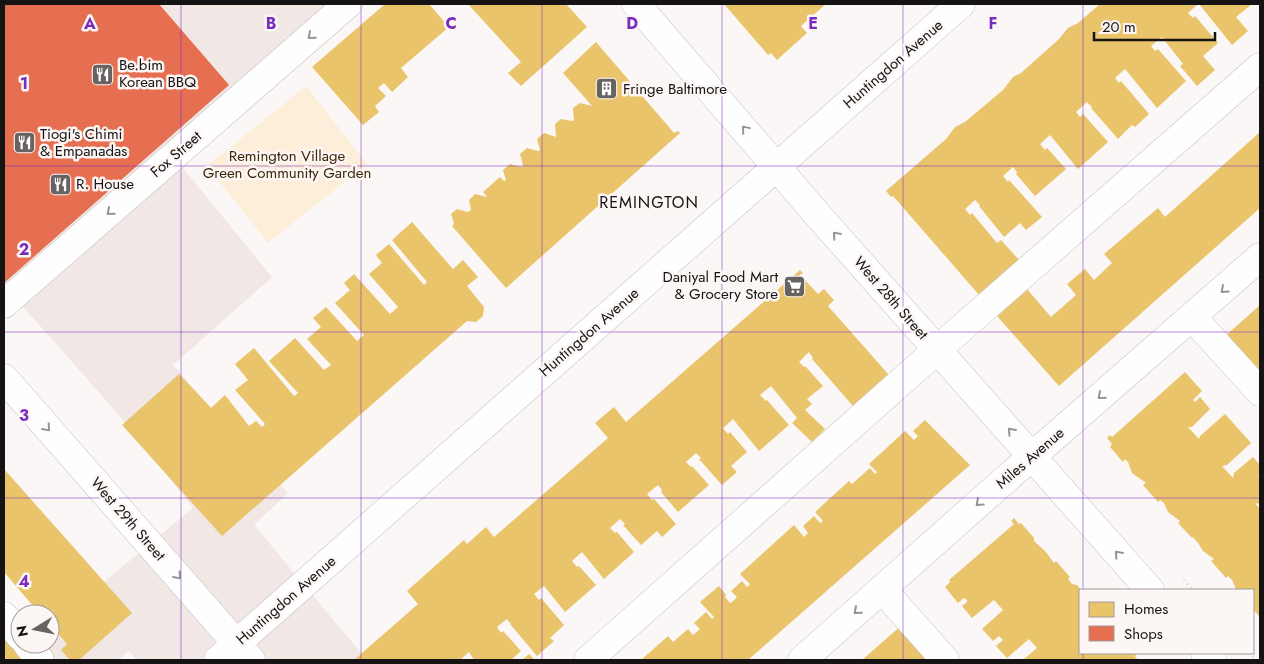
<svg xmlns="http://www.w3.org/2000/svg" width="1264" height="664" font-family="Jost,sans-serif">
	<rect width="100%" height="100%" fill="#fbf7f6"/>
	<path fill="#f1e7e5" d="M4,4H352L174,157L272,277L173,365L288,493L254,525L367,660H137L129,651L118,660H37L30,644H50V627L193,508L118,414L4,285Z"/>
	<path fill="#fceed9" d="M306,86L367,164L268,243L207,166Z"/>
	<path fill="#e9c46a" d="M385,4H429L449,27L401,68L408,77L392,92L384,83L378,88L386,96L375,106L379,112L363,125L312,67Z
		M468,4H566L587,27L521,86L508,73L521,62Z
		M724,4H826L801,26L807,33L777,60L771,53L768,55Z
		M1100,4H1198L1188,13L1193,18L1195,16L1218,43L1203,56L1215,70L1197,86L1180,66L1183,64L1162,37L1151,46L1155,51L1158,49L1186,81L1157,108L1125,69L1115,78L1119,83L1121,81L1149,114L1135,127L1132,125L1118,139L1091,108L1092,107L1087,102L1076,112L1080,117L1083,114L1108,142L1078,169L1050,135L1040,144L1045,150L1047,148L1066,169L1035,196L1016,174L1017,172L1013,167L1003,176L1008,182L1009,180L1042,217L1026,230L1020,223L1004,237L979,206L980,205L975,200L965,209L970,215L972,213L997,243L1001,240L1020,261L980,296L893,196L891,197L886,191L946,139L955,127L965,122L1003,90L1013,77L1021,73L1058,40L1068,28L1078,23Z
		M1199,4H1249L1251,5L1236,17L1248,31L1232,45Z
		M596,42L674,133L678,131L680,133L506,288L452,226L454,224L451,214L457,209L468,212L471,210L469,200L475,194L487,197L483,192L500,177L504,181L506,180L503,170L510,164L522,167L523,165L520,154L527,148L538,151L540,150L537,139L544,133L556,137L555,124L561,119L572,121L574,120L573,108L580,103L592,106L563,73Z
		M1260,132V208L1059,386L997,316L1027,289L1051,317L1076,295L1067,284L1085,269L1094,280L1112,263L1104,254L1158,208L1165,217Z
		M412,222L453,269L463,260L478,277L467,286L484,307L483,316L476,322L467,321L222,536L122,425L179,374L211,408L225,395L249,426L256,421L262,427L265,424L235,390L248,380L235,364L254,348L294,396L298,393L269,361L295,338L324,370L331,365L307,339L321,327L313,318L326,307L357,341L364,335L335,303L350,290L344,283L354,274L390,314L398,307L369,274L382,263L376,255L389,244L424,285L427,282L392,240Z
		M800,270L803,273L800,275L818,294L824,289L834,300L828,306L889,375L853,406L812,359L813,358L809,352L799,362L804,367L805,366L823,386L807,399L812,404L805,410L825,429L812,442L792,423L797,418L771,386L760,395L766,401L767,400L789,425L759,451L733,419L729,423L723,428L728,434L730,432L747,452L731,466L737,472L722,485L699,459L701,458L696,453L686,462L691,467L692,466L709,485L678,512L661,492L662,490L658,485L647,494L652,500L654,499L676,524L662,537L657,531L641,545L623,525L625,524L620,519L610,528L615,533L617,532L634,552L604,579L582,552L572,561L577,567L579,566L596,585L565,612L544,586L534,594L539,600L541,598L564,625L550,638L554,641L537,656L510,624H511L507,619L497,627L501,633L503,631L521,651L511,660H474L469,652L460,660H354L418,604L407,591L464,540L467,544L486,527L494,537L608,438L595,423L614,407L626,422Z
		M1260,305V377L1223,338Z
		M1185,372L1202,391L1193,400L1195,402L1200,397L1210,409L1192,427H1188L1199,439L1200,436L1225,414L1251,443L1227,465L1222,466L1233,478L1234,473L1253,457L1260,465V473L1258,475L1260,478V504L1255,503L1260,509L1259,616L1253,609V590H1238L1236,589L1232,580L1228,576L1226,578L1211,561L1214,559L1203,551L1198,543L1193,537L1192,538L1178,523L1180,521L1168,512L1164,503L1160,500L1158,502L1143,485L1146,483L1132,473L1128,462L1125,459L1123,462L1110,447L1112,444L1107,438L1110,435L1112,437Z
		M925,420L970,465L748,660H641L668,636L673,642L688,629L693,635L700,629L694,623L706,612L712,619L714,617L700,602L719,586L726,595L725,597L730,603L732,602L737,597L731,591L742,581L747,587L750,584L740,574L794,525L804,537L808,533L803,526L814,516L820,523L823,521L815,512L849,481L852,484L870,468L875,474L877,472L869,464L905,431L914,440L918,436L913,431Z
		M4,469L132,613L79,660H70L61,650L67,644L50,624V614H40L4,572Z
		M1014,518L1019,524L1021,523L1034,538V541L1046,552L1054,563L1056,561L1070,577L1068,579L1072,584L1077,585L1081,590L1080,653H1136L1137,654L1135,656L1138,660H1023L1037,648L1029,639L1007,658L996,646L1003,640L999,636L993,641L982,629L1003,610L994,600L972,618L962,606L967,602V600L964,598L958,603L945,587L950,582L949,580L1014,524L1011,521Z
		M902,625L933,660H862Z
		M4,639L23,660H4Z
		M529,654L535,660H522Z"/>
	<path fill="#e76f51" d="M4,4H159L229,85L4,283Z"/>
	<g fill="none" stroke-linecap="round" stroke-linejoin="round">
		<defs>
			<path id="minor" d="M4,304L348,4
				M1193,318L1260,392
				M882,589L945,660
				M4,616L20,636
				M27,644L40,660
				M218,660L236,644
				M588,660L947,341L1260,67
				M802,660L1006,479L1260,257"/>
			<path id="major" d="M636,4L816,213L1150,590
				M4,378L251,660
				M236,644L961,4
				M1205,653L1212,660"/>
		</defs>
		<use href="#minor" stroke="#c3c0c0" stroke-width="29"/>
		<use href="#major" stroke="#c3c0c0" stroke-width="29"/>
		<path stroke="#d5d4d4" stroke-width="3" stroke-dasharray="1 4" stroke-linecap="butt" d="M1184,580L1193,590
			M1249,653L1256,660"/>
		<use href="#minor" stroke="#fefefe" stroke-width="28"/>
		<use href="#major" stroke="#fefefe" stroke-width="28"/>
	</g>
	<defs><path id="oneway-chevron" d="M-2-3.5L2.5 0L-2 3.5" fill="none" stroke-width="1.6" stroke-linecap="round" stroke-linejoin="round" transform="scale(1.25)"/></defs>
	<g stroke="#959494">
		<use href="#oneway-chevron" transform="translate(311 36) rotate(139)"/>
		<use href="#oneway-chevron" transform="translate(745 129) rotate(-130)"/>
		<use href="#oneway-chevron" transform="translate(110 212) rotate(139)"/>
		<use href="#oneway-chevron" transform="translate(836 235) rotate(-131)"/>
		<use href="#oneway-chevron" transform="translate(1224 290) rotate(138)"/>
		<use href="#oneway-chevron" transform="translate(1101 396) rotate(139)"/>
		<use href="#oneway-chevron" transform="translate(47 428) rotate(49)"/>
		<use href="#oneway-chevron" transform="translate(1011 431) rotate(-132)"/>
		<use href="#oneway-chevron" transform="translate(979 503) rotate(138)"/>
		<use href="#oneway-chevron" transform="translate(1118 554) rotate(-131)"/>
		<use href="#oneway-chevron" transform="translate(178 576) rotate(49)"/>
		<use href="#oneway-chevron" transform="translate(857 611) rotate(139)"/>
	</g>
	<path fill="none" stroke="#7b2cbf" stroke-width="1" stroke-opacity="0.55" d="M181,4V660M361,4V660M542,4V660M722,4V660M903,4V660M1083,4V590M4,166H1260M4,332H1260M4,498H1260M1083,653V660"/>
	<defs>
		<symbol id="restaurant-square" viewBox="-11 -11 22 22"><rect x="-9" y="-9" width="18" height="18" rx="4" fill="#666362" stroke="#fcf6f5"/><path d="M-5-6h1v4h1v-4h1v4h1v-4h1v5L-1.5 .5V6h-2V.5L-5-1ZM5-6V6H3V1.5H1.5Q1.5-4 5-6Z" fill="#fff"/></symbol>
		<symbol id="building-square" viewBox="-11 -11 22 22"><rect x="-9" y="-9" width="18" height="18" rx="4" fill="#666362" stroke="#fcf6f5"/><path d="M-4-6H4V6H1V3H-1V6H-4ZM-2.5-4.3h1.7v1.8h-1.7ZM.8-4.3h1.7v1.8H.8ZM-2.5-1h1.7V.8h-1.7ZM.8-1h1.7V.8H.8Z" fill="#fff"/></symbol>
		<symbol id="supermarket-square" viewBox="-11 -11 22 22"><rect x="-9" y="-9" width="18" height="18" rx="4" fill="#666362" stroke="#fcf6f5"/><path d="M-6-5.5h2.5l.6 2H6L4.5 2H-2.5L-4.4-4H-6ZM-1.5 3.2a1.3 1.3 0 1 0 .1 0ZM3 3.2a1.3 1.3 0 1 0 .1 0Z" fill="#fff"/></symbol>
	</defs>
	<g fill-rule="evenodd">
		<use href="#restaurant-square" x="90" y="62" width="25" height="25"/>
		<use href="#building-square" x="594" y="76" width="25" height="25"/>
		<use href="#restaurant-square" x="12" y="130" width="25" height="25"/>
		<use href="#restaurant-square" x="48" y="172" width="25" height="25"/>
		<use href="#supermarket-square" x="782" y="274" width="25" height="25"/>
	</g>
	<g text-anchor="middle" stroke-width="5" stroke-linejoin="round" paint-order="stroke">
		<g font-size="15" fill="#151313" stroke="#fcf6f5">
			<text transform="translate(893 64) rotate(-41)" y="5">Huntingdon Avenue</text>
			<text transform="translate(176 154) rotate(-41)" y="5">Fox Street</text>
			<text transform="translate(891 298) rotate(49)" y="5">West 28th Street</text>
			<text transform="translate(589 332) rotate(-41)" y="5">Huntingdon Avenue</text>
			<text transform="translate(1030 458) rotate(-41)" y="5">Miles Avenue</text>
			<text transform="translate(128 519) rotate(49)" y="5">West 29th Street</text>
			<text transform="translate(286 600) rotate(-41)" y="5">Huntingdon Avenue</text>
		</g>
		<g font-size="15" fill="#151313" stroke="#fcf6f5" text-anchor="start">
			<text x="119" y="70">Be.bim<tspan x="119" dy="17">Korean BBQ</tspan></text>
			<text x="623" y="94">Fringe Baltimore</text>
			<text x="40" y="139">Tiogi's Chimi<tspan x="40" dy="17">&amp; Empanadas</tspan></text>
			<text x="76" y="189">R. House</text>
			<text x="778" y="282" text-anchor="end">Daniyal Food Mart<tspan x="778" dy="17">&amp; Grocery Store</tspan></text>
		</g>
		<g font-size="15" fill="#3a2807" stroke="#fcf6f5">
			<text x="287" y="161">Remington Village<tspan x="287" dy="17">Green Community Garden</tspan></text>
		</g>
		<g font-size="16" letter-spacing="1" fill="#151313" stroke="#fcf6f5">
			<text x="649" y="208">REMINGTON</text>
		</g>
	</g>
	<g font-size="16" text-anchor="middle" font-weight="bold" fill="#7b2cbf" stroke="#fcf6f5" stroke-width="5" stroke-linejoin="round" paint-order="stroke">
		<text x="90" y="29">A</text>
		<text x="271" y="29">B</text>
		<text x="451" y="29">C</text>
		<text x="632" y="29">D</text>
		<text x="813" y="29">E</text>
		<text x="993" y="29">F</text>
		<text x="24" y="89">1</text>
		<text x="24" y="255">2</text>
		<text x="24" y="421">3</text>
		<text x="24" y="587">4</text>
	</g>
	<rect width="1264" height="664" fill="none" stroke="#151313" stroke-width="10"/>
	<rect x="1079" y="589" width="175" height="65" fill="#fcf6f5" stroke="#a09b9b"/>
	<rect x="1089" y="602" width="25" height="15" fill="#e9c46a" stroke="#a09b9b"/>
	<text x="1124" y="614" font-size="15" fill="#151313">Homes</text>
	<rect x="1089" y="626" width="25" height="15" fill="#e76f51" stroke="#a09b9b"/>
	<text x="1124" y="639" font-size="15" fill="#151313">Shops</text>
	<g transform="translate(35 629) rotate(260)"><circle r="24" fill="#fcf6f5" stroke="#a09b9b"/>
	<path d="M0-4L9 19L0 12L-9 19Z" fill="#666362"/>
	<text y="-8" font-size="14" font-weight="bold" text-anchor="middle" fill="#151313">N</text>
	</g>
	<path d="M1094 32v8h121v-8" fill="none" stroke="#151313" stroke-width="2.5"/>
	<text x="1102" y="32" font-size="15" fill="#151313" stroke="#fcf6f5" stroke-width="4" paint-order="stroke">20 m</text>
</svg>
